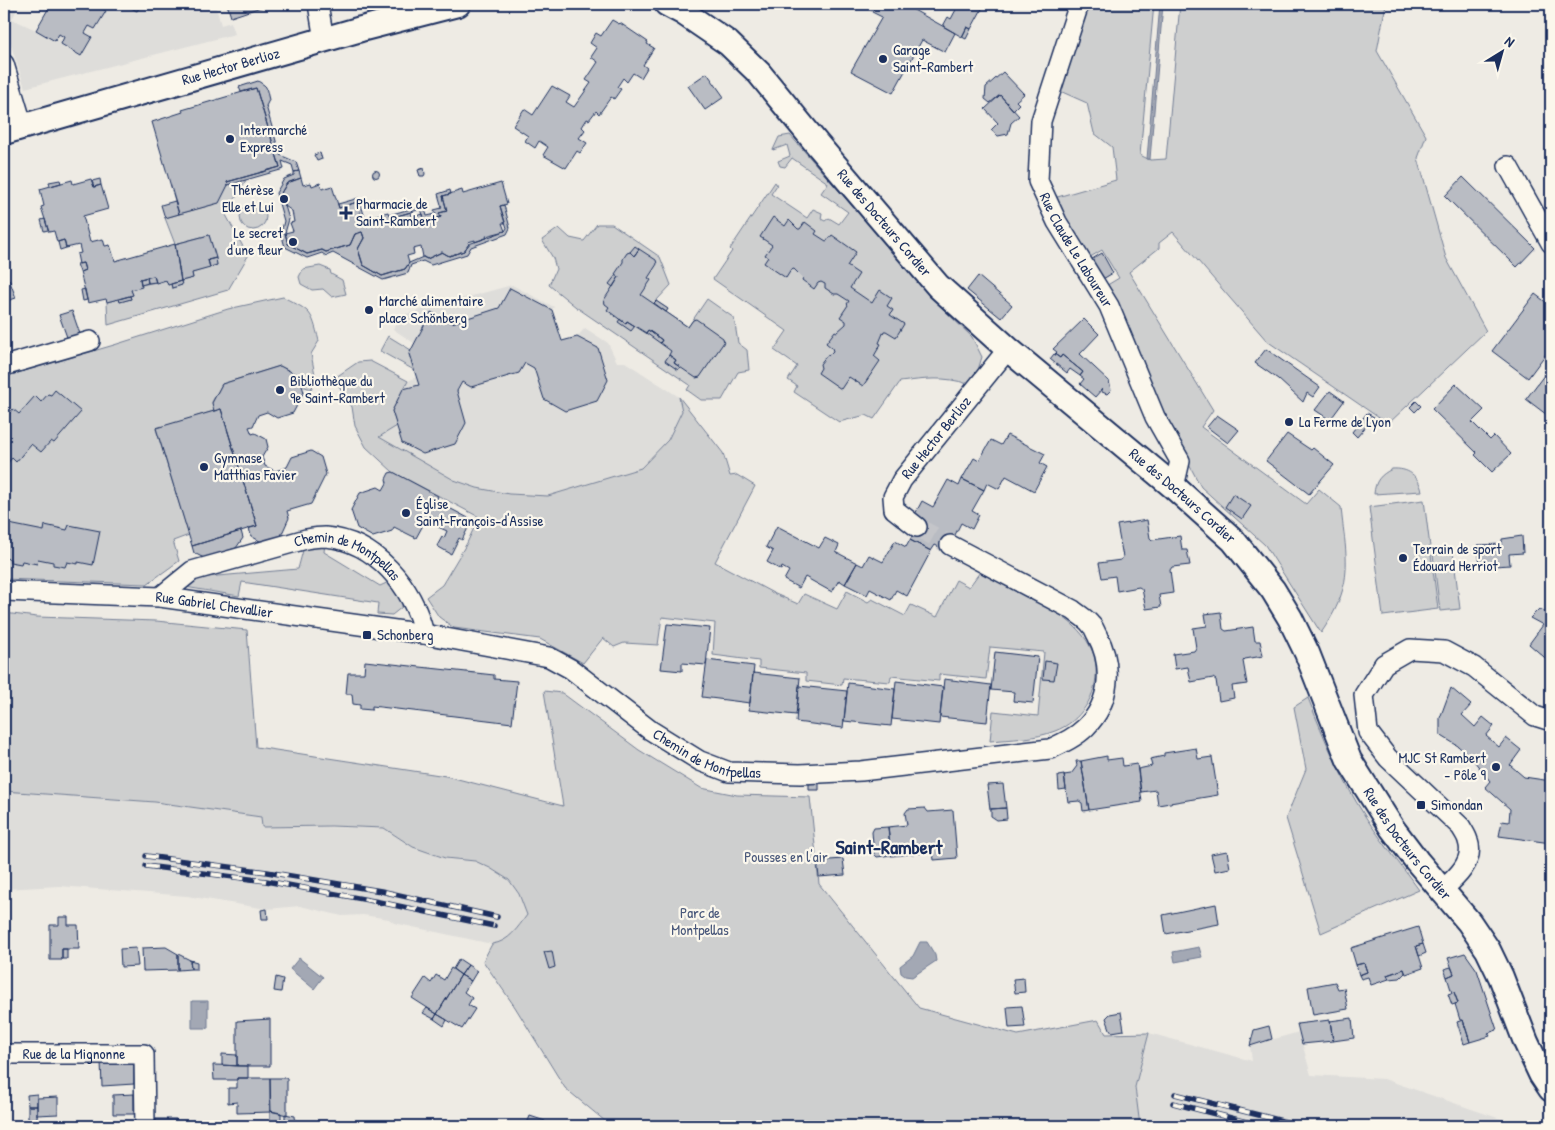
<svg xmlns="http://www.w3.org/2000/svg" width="1555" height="1130" font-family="'Patrick Hand',sans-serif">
	<rect width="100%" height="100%" fill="#eeebe4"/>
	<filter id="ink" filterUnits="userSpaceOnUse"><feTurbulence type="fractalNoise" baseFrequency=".02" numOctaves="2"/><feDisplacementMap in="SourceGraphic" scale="10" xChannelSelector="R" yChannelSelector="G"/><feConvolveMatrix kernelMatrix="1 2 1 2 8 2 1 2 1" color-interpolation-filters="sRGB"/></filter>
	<g filter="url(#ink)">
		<path fill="#deddda" d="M4,4H20L12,19L36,30L51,4H215L221,25L231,22L235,34L25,88L4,24Z
			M512,285L554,307L552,310L562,341L577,337L585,328L608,343L617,362H625L679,397L682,411L668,440L641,468L548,496L509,494L477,488L454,480L372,435L408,381L416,377L409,354L414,343L393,329L399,316Z
			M4,791L155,802L261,817L262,826L384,828L413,847L445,858L475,861L490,868L509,880L519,894L527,915L511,936L500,944H492L394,923L389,919L363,915L342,916L300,906L267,909L187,896L59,886L4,889Z
			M1299,1032L1311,1075L1384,1079L1521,1126H1140L1135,1087L1149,1033L1252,1061L1250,1046Z"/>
		<path fill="#cecfcf" stroke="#747f96" d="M1088,4H1154L1140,155L1150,160L1166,159L1180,4H1386L1377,51L1426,136L1418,158L1446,258L1486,331L1388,424L1267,341L1173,232L1159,243V248L1129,272L1213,410L1201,427L1306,504L1319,489L1341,507C1343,533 1351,565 1342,592C1338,606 1330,620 1321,633L1265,545L1201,487L1166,421L1104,287L1119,278L1102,250L1087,259L1054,198L1116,180L1112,147L1094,133L1087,103L1060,91L1076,46Z
			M790,135L940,306L972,337L982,357L977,373L968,384C945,376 924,379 900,382L874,419L866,415L839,422L794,392L797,386L788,380L797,366L774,350L787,331L713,279L732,251L730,249L775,182L777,185L771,194L807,218L813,209L822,213L821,219L825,221L829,218L839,224L848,212L821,193L828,183L792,158L785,167L780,166L778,161L790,156L787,145L773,150L779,137Z
			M246,180L226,215L248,256L228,290L108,325L107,302L119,299L120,302L131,299L130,296L133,295L131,290L141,285L166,280L168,285L171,284L172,288L182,285L181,281L193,278L192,273L217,265L209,235L175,244L165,218L218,203L228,185Z
			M240 217a13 13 0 1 1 26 0a13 13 0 1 1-26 0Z
			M597,224H612L660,257L671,285L656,301L668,309L666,312L688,327L707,299L734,318L738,343L747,350L749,370L738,372L722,400H701L687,390L690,385L576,307L549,285L556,269L553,258L542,240L559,228L570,238L584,241Z
			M320,266L330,270L331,274L342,280L346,294L332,297L323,289L312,290L301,284L299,277L303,269Z
			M283,297C312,312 311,310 319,341L311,354L316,380L311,389L302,386L299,376L280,366L222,384L212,402L214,411L156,429L189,535L173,541L179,561L147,584L4,579V377L114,345L228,309Z
			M388,336L411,350L409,354L414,370L380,351Z
			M370,361L408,381L392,411L397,426L379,437L454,480L477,488L509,494L548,496L641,468L668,440L682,411L679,397L723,453L730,476L737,475L755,486L715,562L773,593L798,604L804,594L837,609L847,591L868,602L872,599L905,616L911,605L937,617L956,580L969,587L980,572L1060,615C1078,627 1095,645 1096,668C1098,695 1080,722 1055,731C1035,739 1011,739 990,741L993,711L1038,716L1044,652L990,647L986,679L939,674V681L891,676L890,682L843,678L842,685L806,681V673L759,668V661L713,655L715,623L662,617L658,645L624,643L614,647L603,638L583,663L540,639L454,628L439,617L426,597L442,585L467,543L479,517L393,472L366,447L355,426L352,407L336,381V377L358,362Z
			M1392,469C1408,468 1418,475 1422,491L1374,494C1375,481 1380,475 1392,469Z
			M1424,500L1438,609L1383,616L1369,507Z
			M305,543H325L324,552L380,586L393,580L403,596L402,607L392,615L377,614L378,603L242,582L239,596L185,587L195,578L298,569Z
			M1453,552L1460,609L1440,611L1433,555Z
			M4,613L37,617L156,621L247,630L256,747L446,776L563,806L544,691L562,693L639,750L701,788L737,795L810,797L819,884L919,1008L1018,1035L1098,1020L1106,1034L1149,1033L1135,1087L1140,1126H611L565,1088L515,1007L483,961L492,944C509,942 518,927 527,915L519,894L509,880L490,868L475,861L445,858L413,847L384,828L331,826L262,827L261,817L155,802L4,791Z
			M1308,698C1324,738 1341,779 1365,816C1381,841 1401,865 1419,890L1321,933L1286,818L1306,769L1294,707Z"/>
		<path fill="#a3a8b4" stroke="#6d7892" d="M760,4H784V10H760Z
			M1160,4H1163L1150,159H1147Z
			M920,942H927L935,955L936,961L912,977L905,976L901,973L900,966L913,956Z
			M1199,947L1202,957L1175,962L1173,952Z
			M299,958L323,977L314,989L290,969Z
			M192,1001H208V1028H192Z"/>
		<path fill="#b9bcc3" stroke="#1b2f5e" d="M51,4H94L106,11L95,29L89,26L85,33L92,37L81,56L61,44L64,37L59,34L55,41L36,30Z
			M123,4H142L137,11Z
			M227,4H270L231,17Z
			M877,4H903L955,33L945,52L922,40L893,93L851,71L882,17L872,12Z
			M959,4H977L983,7L971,29L967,27L962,37L943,26L948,17L951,19Z
			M612,20L619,24L620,23L648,42L647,44L654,48L643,65L647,68L641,78L633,73L627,82L623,78L617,87L621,89L614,99L611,97L599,114L596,111L589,120L587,119L582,127L585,130L579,138L587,143L580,153L577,151L566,168L543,155L548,147L539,141L535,148L525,141L528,136L513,126L524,109L533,115L552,86L570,96L566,102L574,107L591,83L586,80L598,62L591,57L597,48L590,43L596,33L601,36Z
			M967,27L971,29L966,39L962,37Z
			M1003,72L1024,94L1016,101L1019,104L1013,110L1000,95L990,103L985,99L986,87Z
			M707,73L724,97L705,110L688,86Z
			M258,81L264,85L266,87L269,100L266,106L280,155L296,162L299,171L294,172L292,165L282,161L284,169L228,185L227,182L280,167L256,88L241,92L239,87Z
			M256,88L280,167L227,182L228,185L219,203L179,214L152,122L183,112L182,110Z
			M1000,95L1019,116L1011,123L1008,134L998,136L991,130L998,123L985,109Z
			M320,153L322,159L317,161L314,155Z
			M424,168L425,174L424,176H420L418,170Z
			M372.5 174a3.5 3.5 0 1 1 7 0a3.5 3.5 0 1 1-7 0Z
			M299,171L301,178L287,183L281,193L289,219L285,233L288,244L307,254L322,250L326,252L350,245L355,234L362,232L364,238L358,249L363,265L382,276L405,269L409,263L423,257L427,259L442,252L449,256L464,251L469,244L505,231L507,228L500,206L504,205L510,228L507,234L471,247L467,254L431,265L423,261L411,265L408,273L383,280L333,253L326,256L322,253L307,258L285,247L281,233L284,221L276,193L284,179L294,175V172Z
			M1463,177L1535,248L1517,267L1445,196Z
			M301,178L303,185L311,183L312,186L320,183L322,189L332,186L339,208L357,202L363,223L386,216L387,219L411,212L412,217L423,214L425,221L441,217L439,213L447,211L443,196L462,190L463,194L501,183L507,204L500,206L505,223H502L505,231L486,236L487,238L475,242V240L468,242L469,244L464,251L449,256L442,252L427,259L423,257L421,247L413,249L414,254L407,256L409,263L405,269L382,276L363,265L358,249L364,238L362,232L355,234L350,245L326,252L322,250L307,254L288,244L285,233L293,231L290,223L294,222L292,211L285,206L281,193L287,183Z
			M91,179L94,187L101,185L108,209L83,216L90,242L103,239L105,246L110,245L115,261L175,244L181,281L168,285L166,280L156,283L154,276L140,279L142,287L131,290L133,295L107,302L106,299L88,303L80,272L85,270L83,263L79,264L77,254L81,253L79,245L66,248L64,240L57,242L54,231L49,232L41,207L44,206L40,189L72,180L73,184Z
			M100,179L101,185L94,187L92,181Z
			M60,180L61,183L50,186L49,182Z
			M450,190L451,194L443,196L447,211L439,213L441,217L425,221L421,209L387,219L386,216L363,223L357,202L339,208L338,204L359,198L365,218L388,212L389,215L424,205L427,216L436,214L434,210L442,208L438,194Z
			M175,201L179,214L165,218L161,205Z
			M773,217L785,226L789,220L798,229H800L805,222L817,231L815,234L826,241L828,240L832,235L856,252L847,266L859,274L850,288L872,303L880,290L892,298L887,306L893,310L890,315L904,324L896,337L886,331H884L879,343L881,344L874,356L880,361L863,386L849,377L841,389L818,373L821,368L820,364L827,355L830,354L833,351L832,348L826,343L835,331L837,332L846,324V321L840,317L848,305L847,304L849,301L838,294H834L825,288V284L821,282L818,283L814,289L802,280L803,278L794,269L791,270L786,278L764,263L768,257L765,255L772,245L760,237Z
			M45,219L48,230L44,231L41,220Z
			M209,235L216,258L208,260L210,268L192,273L193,278L181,281L175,244Z
			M64,240L66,248L60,250L58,242Z
			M635,246L639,249L634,256L630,252Z
			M639,249L656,260L657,264L648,278L651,280L641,295L688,327L693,320L696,319L723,338L724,342L700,377L696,378L674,363L676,360L669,355L671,351L660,343L662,340L648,330L646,333L627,321L626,324L607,310L609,307L605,304L604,300L619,277L615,274L623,262V259L627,253L630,252L634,256Z
			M1102,253L1113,273L1101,280L1089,261Z
			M216,258L217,265L210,267L208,260Z
			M83,263L85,270L80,272L77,264Z
			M616,275L619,277L613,287L609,284Z
			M154,276L156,282L148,283L147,277Z
			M978,276L1012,305L1001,318L967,290Z
			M147,277L148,283L141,285L140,279Z
			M9,279L16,298L4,302V281Z
			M181,281L182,285L172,288L171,284Z
			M510,288L552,310L562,341L577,337L598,348L608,380L597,401L565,411L544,399L534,368L525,363L519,373L471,387L462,382L457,391L466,423L455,444L423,454L402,443L392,411L403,389L419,385L409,354L431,312L452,323L499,308Z
			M85,289L87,300L83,301L81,290Z
			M1535,294L1551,306V347L1528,378L1492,351Z
			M130,296L131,299L120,302L119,299Z
			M656,301L668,309L666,312L654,303Z
			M72,311L81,337L68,340L59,315Z
			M620,319L626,324L627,321L635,326L631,331L618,322Z
			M1084,319L1099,334L1080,354L1109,381L1111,390L1107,394L1102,392V389L1095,397L1080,384L1084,379L1080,376L1083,372L1062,355L1060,358L1055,354L1057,352L1053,349Z
			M648,330L662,340L660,343L646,333Z
			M1266,349L1320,387L1313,397L1307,393L1303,402L1278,379L1255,363Z
			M1054,354L1060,358L1062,355L1083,372L1080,376L1070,369L1067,373L1050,359Z
			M669,355L676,360L674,363L680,367L678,370L665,361Z
			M280,366L299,376L304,392L293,413L277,418L267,412L258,415L253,426L249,427L252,434L255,433L266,439L268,447L262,457L265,466L275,471L282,469L287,467L292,457L311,451L321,457L326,474L311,504L287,511L289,518L279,540L265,544L251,536L249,528L257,526L221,409L214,411L212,403L222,384Z
			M1551,366V418L1526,399Z
			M1456,384L1484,410L1472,422L1490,440L1494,436L1511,454L1492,472L1475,455L1477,453L1432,409Z
			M55,390L81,412L54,443L51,441L41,452L31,444L16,462L12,458L4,467V419L13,409L19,414L35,396L41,402L48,394L51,395Z
			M1330,391L1344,401L1330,420L1315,410Z
			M1416,401L1421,406L1415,412L1410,407Z
			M221,409L257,526L192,546L156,428Z
			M1367,413L1374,417L1357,437L1352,432Z
			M1217,415L1239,430L1228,443L1207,427Z
			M1287,434L1311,450L1313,448L1334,465L1309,494L1266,461Z
			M1007,435L1045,454L1040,463L1047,467L1034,491L1006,476L999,489L987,483L984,490L962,479L974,458L979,461L991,440L1001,445Z
			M393,472L438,496L436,501L472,520L462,540L459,538L451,554L437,546L442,537L444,538L447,531L436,526L438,522L428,516L416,538L394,527L392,531L373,537L357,528L351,510L360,493L378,487L383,490L387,483L386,479L389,473Z
			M962,479L984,490L972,511L979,515L972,529L961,523L947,551L935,545L931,551L910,540L921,519L914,516L922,501L933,507L948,480L959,486Z
			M1233,494L1251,506L1242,519L1225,507Z
			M4,509L9,524L44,531L45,525L67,530L69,525L100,531L93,565L78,562V564L67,562L65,567L53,565V562L38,559L37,564L22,561L21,564L10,562V559L4,558Z
			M1147,520L1150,538L1152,540L1180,536L1182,550H1187L1190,565L1172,567L1170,570L1173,593L1159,595L1161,607L1146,609L1142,589L1139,587L1117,591L1115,576L1102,578L1099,563L1121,560L1123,557L1117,525Z
			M777,526L819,548L825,538L839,545L836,552L857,563L845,584L839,580L832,592L805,577L799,588L784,580L789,571L782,567L781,570L767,562L773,551L766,547Z
			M241,531L243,538L236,548L204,558L194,553L192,546Z
			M1522,536L1523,553L1509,554L1510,565L1480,567L1478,545L1502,544V539Z
			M910,540L931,551L907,596L896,590L891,600L870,589L867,595L845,584L857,563L863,566L869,555L883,562L895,541L906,547Z
			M1539,609L1551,615V663L1529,644L1543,625L1530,618Z
			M1221,612L1223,629L1226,631L1253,627L1255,641H1260L1263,656L1245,659L1243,661L1247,684L1232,686L1234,698L1219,701L1216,680L1213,678L1191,682L1188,667L1175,669L1173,654L1194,651L1196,648L1193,628L1207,626L1205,614Z
			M667,624L710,628L706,665L682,663V671L661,669Z
			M995,652L1038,657L1033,703L1013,701L1014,692L991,690Z
			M707,660L754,666L750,703L702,697Z
			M365,661L494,675V679L517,681L512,723L372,706V710L360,709V705L353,704L352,694H346L348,673H364Z
			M1045,661L1057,663L1054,680L1043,679Z
			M753,673L800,678L796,715L749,710Z
			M944,679L991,685L987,722L940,717Z
			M896,681L943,687L939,724L892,719Z
			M848,683L895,689L891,726L844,721Z
			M799,686L847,691L843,728L796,722Z
			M1451,688L1471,705L1462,715L1475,727L1483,717L1494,726L1486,736L1499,747L1506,738L1521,750L1510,765L1524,777L1551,781V843L1499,836L1502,821L1509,822L1510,809L1485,787L1490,781L1474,761L1458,746L1440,735V718Z
			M1196,748L1198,759L1212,757L1218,795L1158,805L1156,790L1141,792L1138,769L1152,766L1150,759L1164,756V753Z
			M1107,756V760L1122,758L1123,766L1137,764L1142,802L1089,810L1081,761Z
			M1076,761H1081L1089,810L1083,811L1082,803L1079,801L1068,802L1064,775L1071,774L1077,766Z
			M1064,775L1066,789L1059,790L1058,776Z
			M809,781H819V790H809Z
			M1003,784L1006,808L990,809L987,785Z
			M925,808L928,812L953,810L957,858L934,860L933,852L891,856L888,827L907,825L905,813L908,809Z
			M1006,808L1007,819L997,820L991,816V809Z
			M888,827L891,855L877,857L874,854L872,832L874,828Z
			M1227,851L1230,868L1215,871L1211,854Z
			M843,859L845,875L819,877L817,861Z
			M1216,904L1219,924L1166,934L1163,915Z
			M267,909L268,919H262L261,910Z
			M59,917H68V925H78L79,949H62V960H50V925H59Z
			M1418,927L1423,944L1416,946L1423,968L1406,974L1404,969L1387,975L1389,979L1371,985L1368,977L1361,979L1359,975L1367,972L1364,963L1356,965L1351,948Z
			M1423,944L1426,953L1419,956L1416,946Z
			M166,947L178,954V970L143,971L142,948Z
			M136,948L138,966L121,967L120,949Z
			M62,949H67V959H62Z
			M552,951L555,967L549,969L544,952Z
			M1465,953L1477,970L1497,1030L1488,1033L1490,1036L1470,1042L1463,1020H1460L1455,1004L1458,1003L1454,992L1452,993L1447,977L1454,974L1448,958Z
			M178,954L190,960L191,969L178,970Z
			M459,959L468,965L461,975L453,969Z
			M190,960L197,962V969H191Z
			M1364,963L1367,972L1359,975L1356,965Z
			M468,965L477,971L471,981L461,975Z
			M1451,967L1454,974L1447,977L1444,969Z
			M451,968L461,975L437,1014L412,998L425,978L431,983L436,975L444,980Z
			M1404,969L1405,973L1400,978L1389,979L1387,975Z
			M461,975L471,981L464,992L472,998L468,1005L475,1009L462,1029L437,1014Z
			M276,977L283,979L281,992L274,991Z
			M1024,978L1025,992L1015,993L1013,979Z
			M1335,982L1338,989L1344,988L1348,1009L1313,1015L1308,987Z
			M1454,992L1458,1003L1452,1005L1448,994Z
			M1022,1006L1025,1027L1009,1028L1007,1007Z
			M427,1008L437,1014L434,1019L423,1013Z
			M1121,1012L1124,1030L1112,1032L1110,1029L1106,1018L1110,1014Z
			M437,1014L447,1020L444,1026L434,1019Z
			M1352,1018L1354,1038L1333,1041L1330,1021Z
			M270,1019V1066H237V1021Z
			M1330,1020L1333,1041L1302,1044L1297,1024Z
			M1463,1020L1470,1042L1464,1044L1457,1022Z
			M1269,1026L1272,1039L1250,1046L1254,1030Z
			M222,1054L237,1055V1066L222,1065Z
			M134,1061V1084L102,1086L101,1062Z
			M213,1065L248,1066V1078H237V1080H214Z
			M237,1078H270L271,1112L237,1113V1102L228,1103V1088H237Z
			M270,1078H287V1115L270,1111Z
			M37,1094V1106H28L27,1095Z
			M134,1094V1114H113V1095Z
			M58,1097V1114L37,1115V1098Z
			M28,1106H37V1122H28Z
			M270,1111L281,1113V1126H270Z
			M285,1114L295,1116L296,1126H285Z
			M530,1116L545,1121L543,1126H526Z
			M156,1119H176V1126H156Z
			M253,1124H270V1126H253Z"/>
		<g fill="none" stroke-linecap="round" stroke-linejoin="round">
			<path stroke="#c4c5c9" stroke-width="19" stroke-dasharray="19 9" stroke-linecap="butt" d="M917,527L950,545"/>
			<defs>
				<g id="minor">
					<path d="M318,4L324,40"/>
					<path id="s1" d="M1079,4L1041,121L1038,181L1057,222L1109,306L1155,417L1180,461L1174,487"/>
					<path d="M4,64L23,127"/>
					<path d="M1508,166L1551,243"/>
					<path d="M4,366L90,341"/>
					<path id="s2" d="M917,527L894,509L893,497L902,480L1008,349"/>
					<path id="s3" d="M4,591L160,597L424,634L549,657L571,669L650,730L700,761L729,772L800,774L861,771L1050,749C1063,743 1076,737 1086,727C1111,702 1113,665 1097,635C1095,632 1094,627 1091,625C1087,619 1079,615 1073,610L950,545"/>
					<path id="s4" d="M160,597L192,571L306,539C312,538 319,537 325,537C376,541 413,587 424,634"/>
					<path d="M1442,890C1456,878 1475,861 1468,841C1467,836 1463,831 1461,827L1388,758L1368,732L1364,695L1384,664L1410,649L1444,651L1474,667L1535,716L1551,721"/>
					<path id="s5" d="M4,1054H144L145,1126"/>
				</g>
				<g id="tertiary">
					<path id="s6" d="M667,4L684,13L728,43L759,73L817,144L938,286L1008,349L1174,487L1233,540L1273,590L1290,618L1307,653L1349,760L1392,828L1417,861L1469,922L1488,950L1501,977L1526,1042L1541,1074L1551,1089"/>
					<path id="s7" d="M4,132L361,29L458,4"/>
				</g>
			</defs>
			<use href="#minor" stroke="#1b2f5e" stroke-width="22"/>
			<use href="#tertiary" stroke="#1b2f5e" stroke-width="28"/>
			<use href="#minor" stroke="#fbf7ec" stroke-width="19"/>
			<use href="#tertiary" stroke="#fbf7ec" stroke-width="24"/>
			<defs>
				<path id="rail" d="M146,856L267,872L381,891L497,917
					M146,866L266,881L379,902L494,926
					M1175,1094L1302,1126
					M1173,1103L1262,1126"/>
			</defs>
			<use href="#rail" stroke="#1b2f5e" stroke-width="5.5"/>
			<use href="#rail" stroke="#fbf7ec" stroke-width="4" stroke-dasharray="11" stroke-linecap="butt"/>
		</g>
	</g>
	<g fill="#1b2f5e" stroke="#fbf7ec" stroke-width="2">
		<circle cx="883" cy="59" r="5"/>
		<circle cx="230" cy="139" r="5"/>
		<circle cx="284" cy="199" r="5"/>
		<path d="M343.5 205.5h5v5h5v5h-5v5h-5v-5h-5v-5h5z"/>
		<circle cx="293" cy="242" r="5"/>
		<circle cx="369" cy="310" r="5"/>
		<circle cx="280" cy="390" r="5"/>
		<circle cx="1289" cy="422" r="5"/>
		<circle cx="204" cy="467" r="5"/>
		<circle cx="406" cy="513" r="5"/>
		<circle cx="1403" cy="558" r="5"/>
		<rect x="362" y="630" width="10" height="10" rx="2.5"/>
		<circle cx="1496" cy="767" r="5"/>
		<rect x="1416" y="800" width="10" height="10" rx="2.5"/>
	</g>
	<g text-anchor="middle" stroke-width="4.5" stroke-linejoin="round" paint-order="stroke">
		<g font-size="15" fill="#1b2f5e" stroke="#fbf7ec" text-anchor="start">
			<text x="893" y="55">Garage<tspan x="893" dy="17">Saint-Rambert</tspan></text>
			<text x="240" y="135">Intermarché<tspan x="240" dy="17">Express</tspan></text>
			<text x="274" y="195" text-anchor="end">Thérèse<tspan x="274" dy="17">Elle et Lui</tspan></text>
			<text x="356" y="209">Pharmacie de<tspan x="356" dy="17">Saint-Rambert</tspan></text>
			<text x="283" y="238" text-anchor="end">Le secret<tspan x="283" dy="17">d'une fleur</tspan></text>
			<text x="379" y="306">Marché alimentaire<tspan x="379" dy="17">place Schönberg</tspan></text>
			<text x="290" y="386">Bibliothèque du<tspan x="290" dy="17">9e Saint-Rambert</tspan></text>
			<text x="1299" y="427">La Ferme de Lyon</text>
			<text x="214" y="463">Gymnase<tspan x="214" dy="17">Matthias Favier</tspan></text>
			<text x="416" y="509">Église<tspan x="416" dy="17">Saint-François-d'Assise</tspan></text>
			<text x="1413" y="554">Terrain de sport<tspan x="1413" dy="17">Édouard Herriot</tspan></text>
			<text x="377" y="640">Schonberg</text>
			<text x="1486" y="763" text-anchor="end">MJC St Rambert<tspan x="1486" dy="17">- Pôle 9</tspan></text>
			<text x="1431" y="810">Simondan</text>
		</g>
		<g font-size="15" fill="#1b2f5e" stroke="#fbf7ec">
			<text dy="5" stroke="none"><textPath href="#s7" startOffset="236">Rue Hector Berlioz</textPath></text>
			<text dy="5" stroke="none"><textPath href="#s6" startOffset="311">Rue des Docteurs Cordier</textPath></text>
			<text dy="5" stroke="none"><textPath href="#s1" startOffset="262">Rue Claude Le Laboureur</textPath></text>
			<text dy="5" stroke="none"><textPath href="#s2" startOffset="115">Rue Hector Berlioz</textPath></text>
			<text dy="5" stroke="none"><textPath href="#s6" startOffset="716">Rue des Docteurs Cordier</textPath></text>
			<text dy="5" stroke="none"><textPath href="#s4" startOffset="206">Chemin de Montpellas</textPath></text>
			<text dy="5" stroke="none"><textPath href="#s3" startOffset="211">Rue Gabriel Chevallier</textPath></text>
			<text dy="5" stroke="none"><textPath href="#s3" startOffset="738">Chemin de Montpellas</textPath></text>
			<text dy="5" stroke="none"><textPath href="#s6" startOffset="1136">Rue des Docteurs Cordier</textPath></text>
			<text dy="5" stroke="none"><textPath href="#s5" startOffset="70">Rue de la Mignonne</textPath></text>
		</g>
		<g font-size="15" fill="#48577a" stroke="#fbf7ec">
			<text x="786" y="862">Pousses en l'air</text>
			<text x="700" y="918">Parc de<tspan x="700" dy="17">Montpellas</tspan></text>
		</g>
		<g font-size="20" font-weight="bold" fill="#1b2f5e" stroke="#fbf7ec">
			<text x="889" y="854">Saint-Rambert</text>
		</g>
	</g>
	<rect width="1555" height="1130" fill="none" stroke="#fbf7ec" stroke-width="20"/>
	<rect x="10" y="10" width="1535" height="1110" fill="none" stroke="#1b2f5e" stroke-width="2" filter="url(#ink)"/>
	<g transform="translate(1502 52) rotate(37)" stroke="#fbf7ec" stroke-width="4" paint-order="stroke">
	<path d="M0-4L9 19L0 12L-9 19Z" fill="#1b2f5e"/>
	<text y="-8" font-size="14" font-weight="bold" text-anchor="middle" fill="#1b2f5e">N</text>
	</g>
</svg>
